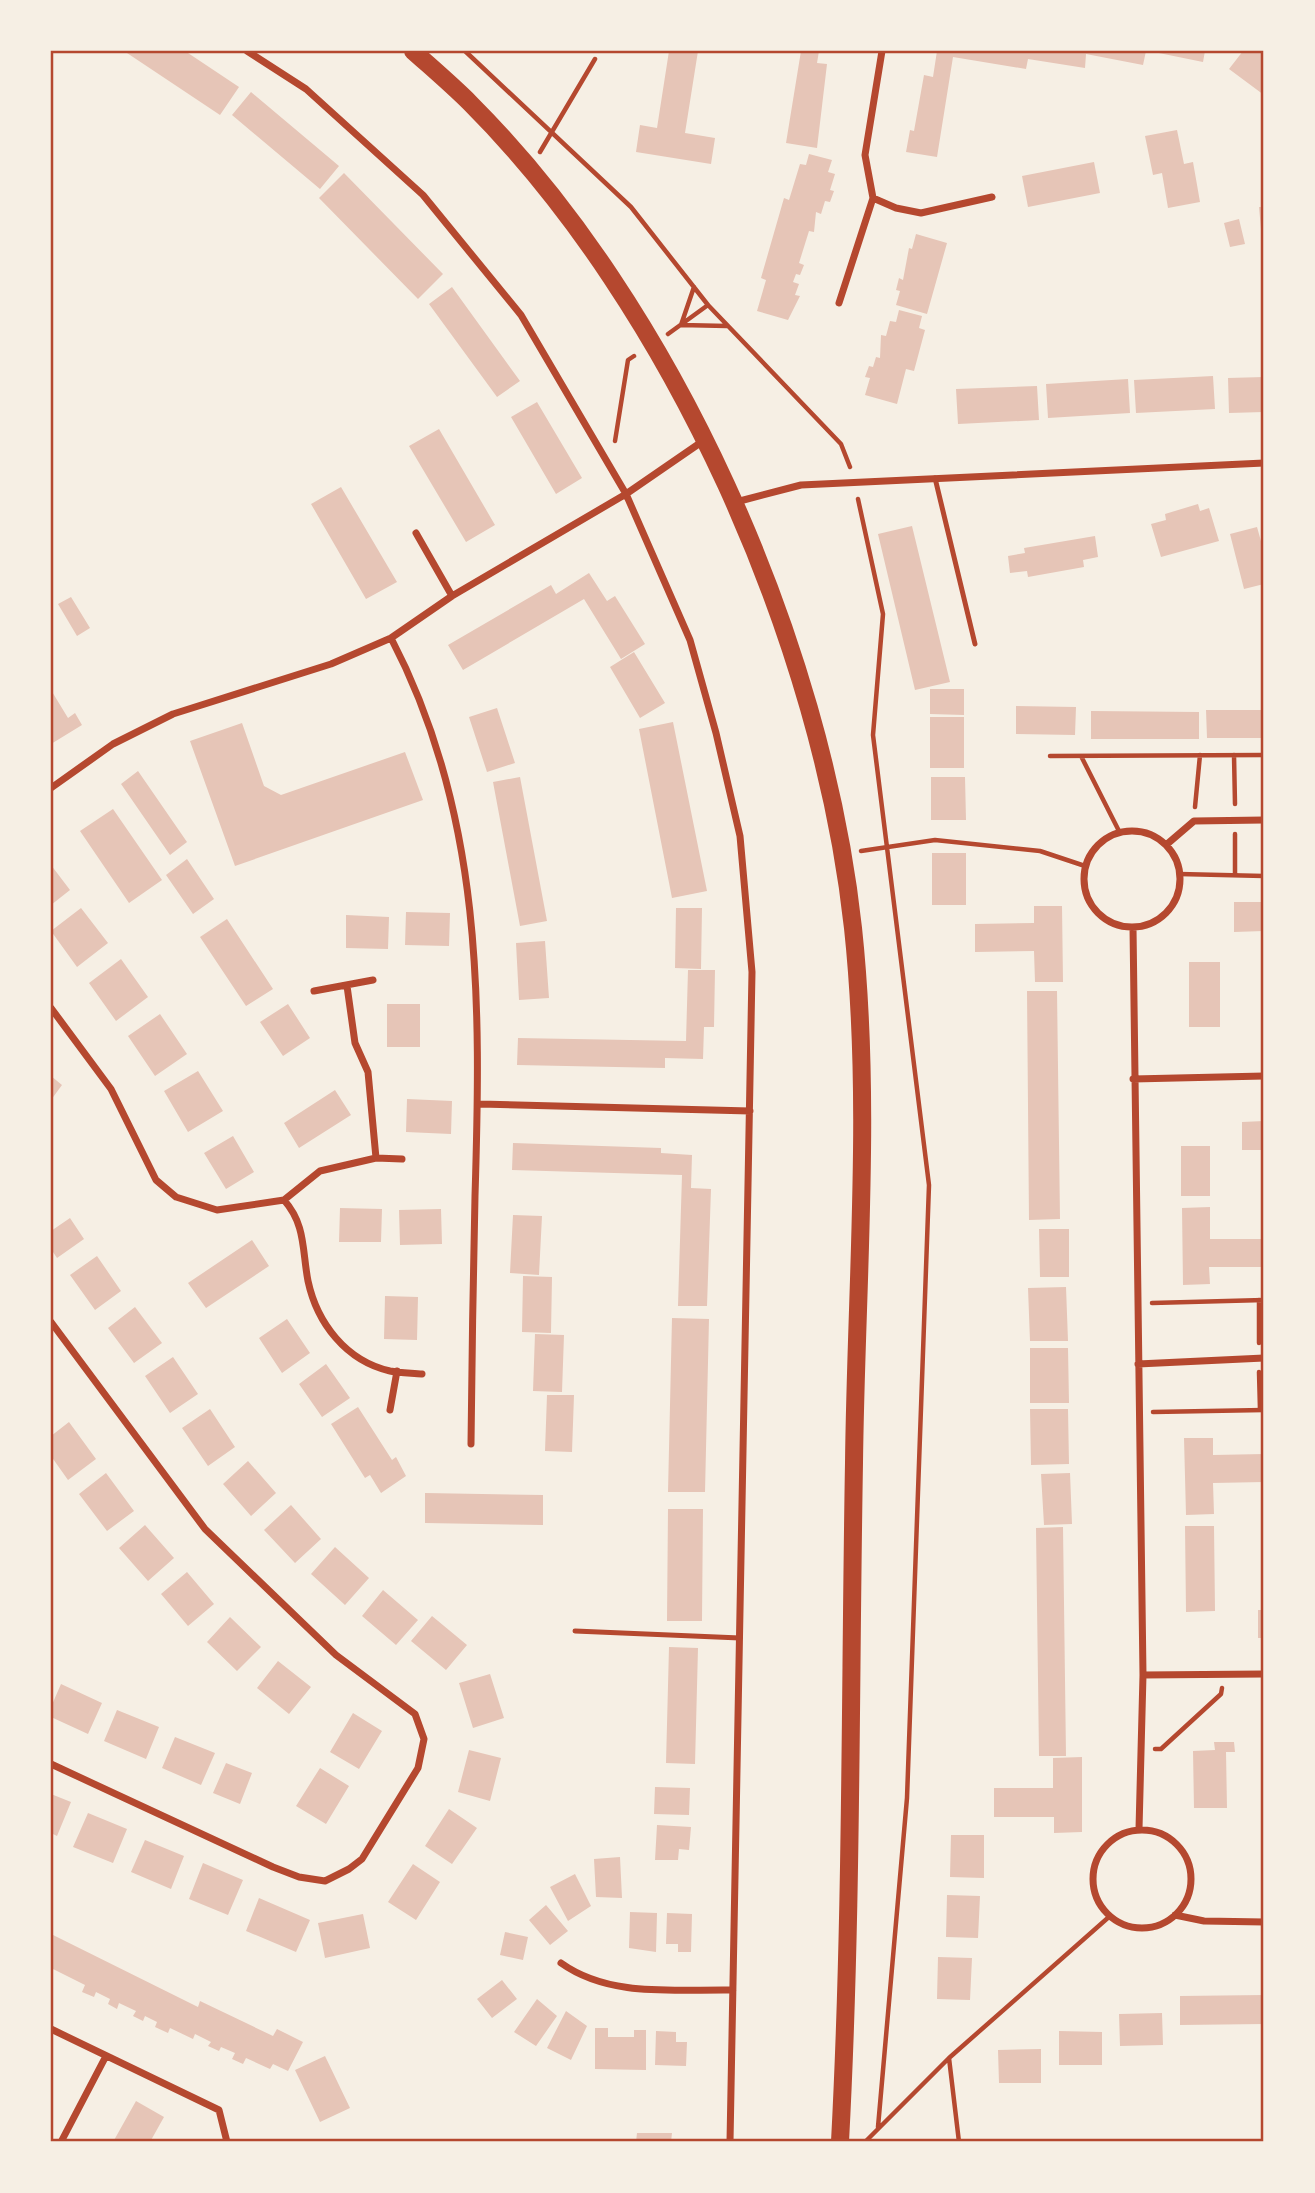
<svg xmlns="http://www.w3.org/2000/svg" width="1315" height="2193" font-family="'Open Sans',sans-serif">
	<rect width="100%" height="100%" fill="#f6efe4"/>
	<path fill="#e6c5b7" d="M124,51H185L239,87L220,115Z
		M669,51H698L685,133L715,138L711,164L636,152L640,125L657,128Z
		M801,51H819L817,63L827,64L817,148L786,143Z
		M937,51H1146L1143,65L1086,54L1085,68L1028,59L1026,69L953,57L937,157L906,152L910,130L914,131L924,75L933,77Z
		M1149,51H1205L1203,62Z
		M1243,51H1259L1264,55V95L1229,69Z
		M251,92L339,166L320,189L232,115Z
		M1177,130L1184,164L1193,162L1200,202L1168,208L1162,173L1153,175L1145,136Z
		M809,154L832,160L828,172L835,174L830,190L834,191L830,202L825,201L821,214L816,212L814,232L809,231L799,263L804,265L800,275L796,274L793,282L799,284L795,295L800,296L788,320L757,311L766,280L761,278L784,198L789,200L800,164L806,165Z
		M1094,162L1100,193L1028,207L1022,176Z
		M344,173L443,274L418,299L319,198Z
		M1259,207H1264V229H1261Z
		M1239,219L1245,244L1230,247L1224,223Z
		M916,234L947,243L927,314L896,305L900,291L896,290L899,278L903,280L909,248L912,249Z
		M452,287L520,381L497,397L429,304Z
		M899,310L922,316L919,328L925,330L914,371L906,369L897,404L865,395L870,378L865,377L869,366L873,367L876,357L880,358L881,335L886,336L890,321L896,322Z
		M1213,376L1215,409L1136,413L1134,380Z
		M1264,377V412L1229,413L1228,378Z
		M1128,379L1130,413L1048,418L1046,384Z
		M1037,386L1039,420L958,424L956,389Z
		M537,402L582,478L556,494L511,417Z
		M439,429L495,525L466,542L409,446Z
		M341,487L397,582L366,599L311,504Z
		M1198,504L1200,511L1209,508L1219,541L1161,557L1151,524L1166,520L1165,514Z
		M912,526L950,682L915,690L878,534Z
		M1257,527L1264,552V584L1244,589L1230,534Z
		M1095,536L1098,557L1083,560L1084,567L1028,577L1027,571L1010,573L1008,556L1025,553L1024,548Z
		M589,573L607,601L615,596L645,644L621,659L584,599L463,670L448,645L551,585L556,594Z
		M71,597L90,628L77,636L58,604Z
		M634,652L665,703L640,718L610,667Z
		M930,689H964V715L930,714Z
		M51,690L68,718L75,713L82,725L51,744Z
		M1016,706L1076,707L1075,735L1016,734Z
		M497,708L515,763L487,772L469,717Z
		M1206,710H1264V738H1207Z
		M1091,711L1199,712V739H1091Z
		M930,717H964V768H930Z
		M673,722L707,891L672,898L639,729Z
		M242,723L264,786L281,795L405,752L423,800L235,866L190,741Z
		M138,771L187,842L170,855L121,784Z
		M520,777L547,921L520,926L493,782Z
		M931,777H965L966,820H931Z
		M113,809L162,880L129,903L80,831Z
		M932,853H966V905H932Z
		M187,859L214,899L193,914L166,875Z
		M51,865L70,890L51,905Z
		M1234,902H1264V931L1234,932Z
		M1034,906H1062L1063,982H1035L1034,951L975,952V924L1034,923Z
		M81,908L108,943L77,967L51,931Z
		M676,908H702L701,969L675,968Z
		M406,912L450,913L449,946L405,945Z
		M346,915L389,917L388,949L346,948Z
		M227,919L273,989L246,1006L200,937Z
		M545,941L549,998L519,1000L516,943Z
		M121,959L148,997L116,1021L89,983Z
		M1189,962H1220V1027H1189Z
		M688,970H715L714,1027H704L703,1059L665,1058V1068L517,1065L518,1038L686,1041Z
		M1027,991H1057L1060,1219L1029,1220Z
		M288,1004L310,1038L283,1056L260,1022Z
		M387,1004H420V1047H387Z
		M160,1014L187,1054L155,1076L128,1036Z
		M198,1071L223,1111L188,1132L164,1091Z
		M51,1076L62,1085L51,1100Z
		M335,1090L351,1115L299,1148L284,1123Z
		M407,1099L452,1101L451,1134L406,1132Z
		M1264,1121V1150H1242V1122Z
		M233,1136L254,1172L226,1189L204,1153Z
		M513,1143L661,1148V1153L692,1155L691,1188L711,1189L707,1306H678L682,1175L512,1170Z
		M1181,1146H1210V1196H1181Z
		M1210,1207V1239H1264V1267H1209L1210,1284L1183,1285L1182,1208Z
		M340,1208L382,1209L381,1242H339Z
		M441,1209L442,1244L400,1245L399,1210Z
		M513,1215L542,1216L539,1275L510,1273Z
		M70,1218L84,1239L57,1258L51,1249V1231Z
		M1039,1229H1069V1277H1040Z
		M252,1240L269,1266L206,1308L188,1283Z
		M97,1256L121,1291L95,1310L70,1275Z
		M523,1276L552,1277L551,1333L522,1332Z
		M1066,1287L1068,1341H1030L1028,1288Z
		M385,1296L418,1297L417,1340L384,1339Z
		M135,1307L162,1343L134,1363L108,1328Z
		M672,1318L709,1319L705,1492H668Z
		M287,1319L310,1353L282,1373L259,1338Z
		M535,1334L564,1335L562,1392L533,1391Z
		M1030,1348H1068L1069,1403H1030Z
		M173,1357L198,1394L170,1413L145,1376Z
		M326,1364L350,1398L322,1417L299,1384Z
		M547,1395H574L572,1452L545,1451Z
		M358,1407L392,1460L396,1457L406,1476L381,1493L370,1475L365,1478L331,1424Z
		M210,1409L235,1447L208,1466L182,1428Z
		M1030,1409H1068L1069,1464L1031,1465Z
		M69,1422L96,1459L68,1480L51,1456V1436Z
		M1184,1438H1213V1455L1264,1454V1482L1213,1483L1214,1514L1186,1515Z
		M248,1461L276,1493L251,1516L223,1484Z
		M106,1473L134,1511L107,1531L79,1494Z
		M1070,1473L1072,1524L1044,1525L1041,1474Z
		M425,1493L543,1495V1525L425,1523Z
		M291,1505L321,1539L295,1563L264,1530Z
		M668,1509H703L702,1621H667Z
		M145,1525L174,1558L148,1581L119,1548Z
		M1185,1526H1214L1215,1611L1186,1612Z
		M1063,1527L1066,1756H1039L1036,1528Z
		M335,1547L369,1578L345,1605L311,1574Z
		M187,1572L214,1604L188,1626L161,1594Z
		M383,1590L418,1620L396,1645L362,1616Z
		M1258,1610H1264V1638H1258Z
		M432,1616L467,1645L446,1670L411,1641Z
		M230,1617L261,1647L237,1671L207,1642Z
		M669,1647L698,1648L695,1764L666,1763Z
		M278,1661L311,1687L289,1714L257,1688Z
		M490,1674L504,1718L473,1728L459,1683Z
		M61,1684L102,1703L88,1734L51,1717V1707Z
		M117,1710L159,1727L146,1759L104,1741Z
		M353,1713L382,1731L359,1769L330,1752Z
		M175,1737L215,1753L201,1785L162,1768Z
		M1214,1742H1234L1235,1752H1226L1227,1808H1194L1193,1751L1215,1750Z
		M469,1750L501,1758L490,1801L458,1792Z
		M1082,1757V1832L1054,1833V1817H994V1788H1053V1758Z
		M226,1763L252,1773L240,1804L213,1793Z
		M320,1768L349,1786L326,1824L296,1806Z
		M655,1787L690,1788L689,1815L654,1814Z
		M51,1794L71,1802L57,1836L51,1833Z
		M449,1809L477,1828L452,1864L425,1846Z
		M88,1813L127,1829L113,1863L73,1847Z
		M657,1825L691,1827L689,1850L679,1849L678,1860H655Z
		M951,1835H984V1878L950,1877Z
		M145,1840L184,1856L171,1889L131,1872Z
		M620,1857L622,1898L596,1897L594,1859Z
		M203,1863L243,1880L228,1915L189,1899Z
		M413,1864L440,1882L416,1920L388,1902Z
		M575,1874L591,1906L568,1921L550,1887Z
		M947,1895L980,1896L978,1938L946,1937Z
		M259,1898L310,1920L296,1952L246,1931Z
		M546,1905L568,1931L550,1945L529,1920Z
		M630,1912L657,1913L656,1952L629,1948Z
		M667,1913L692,1914L691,1952H678V1944H666Z
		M363,1914L370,1948L325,1958L318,1923Z
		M505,1932L528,1937L523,1960L500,1955Z
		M51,1934L198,2007L200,2001L273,2036L277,2029L303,2042L288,2071L273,2064L270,2069L246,2058L243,2064L232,2059L235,2053L221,2047L219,2051L208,2046L211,2042L195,2034L193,2039L170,2028L168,2033L155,2027L157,2022L145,2016L143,2021L133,2016L136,2011L119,2003L117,2009L108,2004L110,1999L96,1992L94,1997L82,1992L85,1985L51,1968Z
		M938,1957L972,1958L970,2000L937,1999Z
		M502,1980L517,1999L492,2018L477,1999Z
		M1264,1995V2024L1180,2025V1996Z
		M537,1999L557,2016L536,2046L514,2032Z
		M566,2011L587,2026L571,2060L547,2048Z
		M1162,2013L1163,2045L1120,2046L1119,2014Z
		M595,2028H608V2037H634V2030H646V2070L595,2069Z
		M656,2031L676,2032V2042H687L686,2066L655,2065Z
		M1059,2031L1102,2032V2065H1059Z
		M1041,2049V2083H999L998,2050Z
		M325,2056L350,2108L320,2122L295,2070Z
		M136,2101L164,2117L150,2142H113Z
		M637,2133H672L671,2142H636Z"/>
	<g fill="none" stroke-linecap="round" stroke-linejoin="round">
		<path stroke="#b5482f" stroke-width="4.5" d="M465,51L631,207L708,305L668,334
			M540,152L595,59
			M694,287L681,325L727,326
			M708,305L841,444L850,467
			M615,441L628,360L634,356
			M858,499L883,614L873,735L929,1185L907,1798L878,2127
			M1234,755L1235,804
			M1050,756L1264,755
			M1081,756L1120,833
			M1195,807L1200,755
			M861,851L935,840L1040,851L1085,866
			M1179,874L1264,876
			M1235,875V834
			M1259,1300V1343
			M1152,1303L1264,1300
			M1259,1372L1260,1410
			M1153,1412L1264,1410
			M1155,1749H1161L1221,1694L1222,1688
			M949,2058L959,2142
			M865,2142L949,2058L1110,1916"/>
		<path stroke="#b5482f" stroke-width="5" d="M935,478L975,644
			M575,1631L740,1638"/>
		<path stroke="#b5482f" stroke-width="7" d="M247,51L306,89L423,195L521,315L626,494L690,640L716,733L740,836L752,972L730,2142
			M873,198L896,208L921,213L992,197
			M839,303L873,198L865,155L882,51
			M736,502L801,485L1264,463
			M416,533L452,596
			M391,638C483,814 481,1002 475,1196C473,1279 472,1361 471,1444
			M51,788L113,744L173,714L331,664L391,638L452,596L626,494L703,441
			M1084 879a48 48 0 1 1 96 0a48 48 0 1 1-96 0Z
			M1166,845L1194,821L1264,820
			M1133,927L1143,1675L1139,1829
			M314,991L373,980
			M51,1008L111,1089L156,1180L176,1197L217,1210L284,1200L320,1171L376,1158L368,1072L355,1043L347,986
			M1133,1079L1264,1076
			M480,1104L750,1111
			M376,1158L402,1159
			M284,1200C306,1225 302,1250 308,1281C317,1323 346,1361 390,1371C400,1373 412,1373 422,1374
			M51,1322L205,1529L336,1655L415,1714L424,1739L418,1768L362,1859L349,1869L325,1881L299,1877L273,1867L51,1764
			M1138,1364L1264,1358
			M390,1410L397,1371
			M1143,1675L1264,1674
			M1093 1879a49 49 0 1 1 98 0a49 49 0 1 1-98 0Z
			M1175,1915L1204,1921L1264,1922
			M561,1963C610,1998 675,1989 733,1990
			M51,2029L219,2110L227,2142
			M61,2142L106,2056"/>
		<path stroke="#b5482f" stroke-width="18" d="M413,51C432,68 452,85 470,103C674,307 822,643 853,928C872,1106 856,1285 854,1463C850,1689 852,1916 840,2142"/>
	</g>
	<rect width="1315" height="2193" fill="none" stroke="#f6efe4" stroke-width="105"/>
	<rect x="52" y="52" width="1210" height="2088" fill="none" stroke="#b5482f" stroke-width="2.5"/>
</svg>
